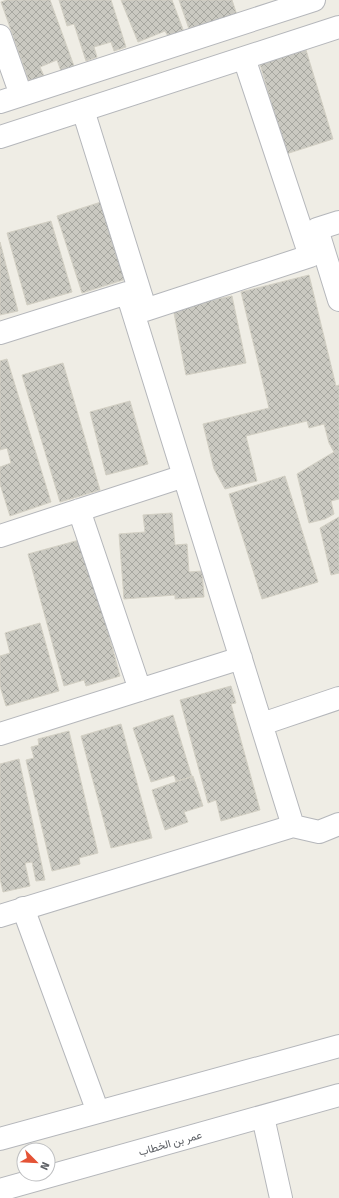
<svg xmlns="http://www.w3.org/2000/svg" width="339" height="1198" font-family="Signika,Vazirmatn,sans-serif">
	<defs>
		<pattern id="building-cross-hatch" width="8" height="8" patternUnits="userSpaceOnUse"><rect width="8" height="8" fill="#cac9c1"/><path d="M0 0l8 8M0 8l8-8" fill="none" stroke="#a7a7a0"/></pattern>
	</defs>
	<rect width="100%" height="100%" fill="#efede5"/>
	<path fill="url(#building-cross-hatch)" stroke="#d3d0c4" d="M7,0H50L74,66L61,71L57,60L40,67L44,76L29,81L1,2Z
		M59,0H111L126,47L114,51L111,42L94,47L97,57L86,61L74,24L67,26Z
		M121,0H172L184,32L169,38L165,31L138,42Z
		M179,0H232L237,15L190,32Z
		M306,50L333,139L286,154L260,64Z
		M101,202L126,279L82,293L57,216Z
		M51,221L72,292L27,305L7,233Z
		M0,242L18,311L0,315Z
		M309,275L336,386L339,385V499L331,501L334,514L325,519L309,523L297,474L334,452L329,443L324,424L309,428L307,421L246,436L257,481L225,489L214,469L203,424L269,408L241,292Z
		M232,296L246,363L186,375L173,308Z
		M7,359L51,502L10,516L0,484V467L11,463L7,448L0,450V361Z
		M63,363L100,490L60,502L22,375Z
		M130,401L148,464L106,475L90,412Z
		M285,476L318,582L262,599L229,494Z
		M172,513L175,545L187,544L189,572L202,571L204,597L175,599V595L124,599L119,534L145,532L143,515Z
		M339,517V573L331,575L320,528Z
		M83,539L120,676L86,686L84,680L64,686L28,554Z
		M40,623L59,691L6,706L0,686V656L10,653L5,633Z
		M231,686L236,703L231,704L260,810L221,821L216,800L208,803L180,700Z
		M173,715L192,777L176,781L174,775L151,782L133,728Z
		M121,724L152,838L111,848L81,736Z
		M69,731L98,853L79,858L80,864L52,871L26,760L34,758L31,747L39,745L38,739Z
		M19,759L45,880L36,881L32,862L25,863L30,886L3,892L0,878V764Z
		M193,776L203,806L184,812L188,822L165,830L152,790Z"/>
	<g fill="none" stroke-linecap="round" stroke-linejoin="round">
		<defs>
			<path id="minor" d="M0,36L21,95
				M244,58L310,256
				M0,102L314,0
				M83,110L145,308
				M0,137L339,27
				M317,229L339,300
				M127,293L293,826
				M0,333L127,293L145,310L310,256L317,229L339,222
				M79,510L140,690
				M0,536L184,476
				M262,724L339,698
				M0,734L241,658
				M23,908L98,1112
				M0,916L293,826L319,832L339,824
				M263,1117L281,1198
				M0,1139L339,1046
				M0,1190L339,1095"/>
		</defs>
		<use href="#minor" stroke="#b5b7bb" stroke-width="24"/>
		<use href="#minor" stroke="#fff" stroke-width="22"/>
	</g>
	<g text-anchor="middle" stroke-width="4" stroke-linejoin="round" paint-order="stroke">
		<g font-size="11" fill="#5d6065" stroke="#fff">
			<text transform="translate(170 1143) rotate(-16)" y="4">عمر بن الخطاب</text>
		</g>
	</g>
	<g transform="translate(36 1162) rotate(114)"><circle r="19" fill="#ffffff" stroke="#bebfc1"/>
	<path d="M0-3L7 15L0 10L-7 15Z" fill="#e45336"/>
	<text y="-6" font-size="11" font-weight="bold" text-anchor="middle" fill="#5d6065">N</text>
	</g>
</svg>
